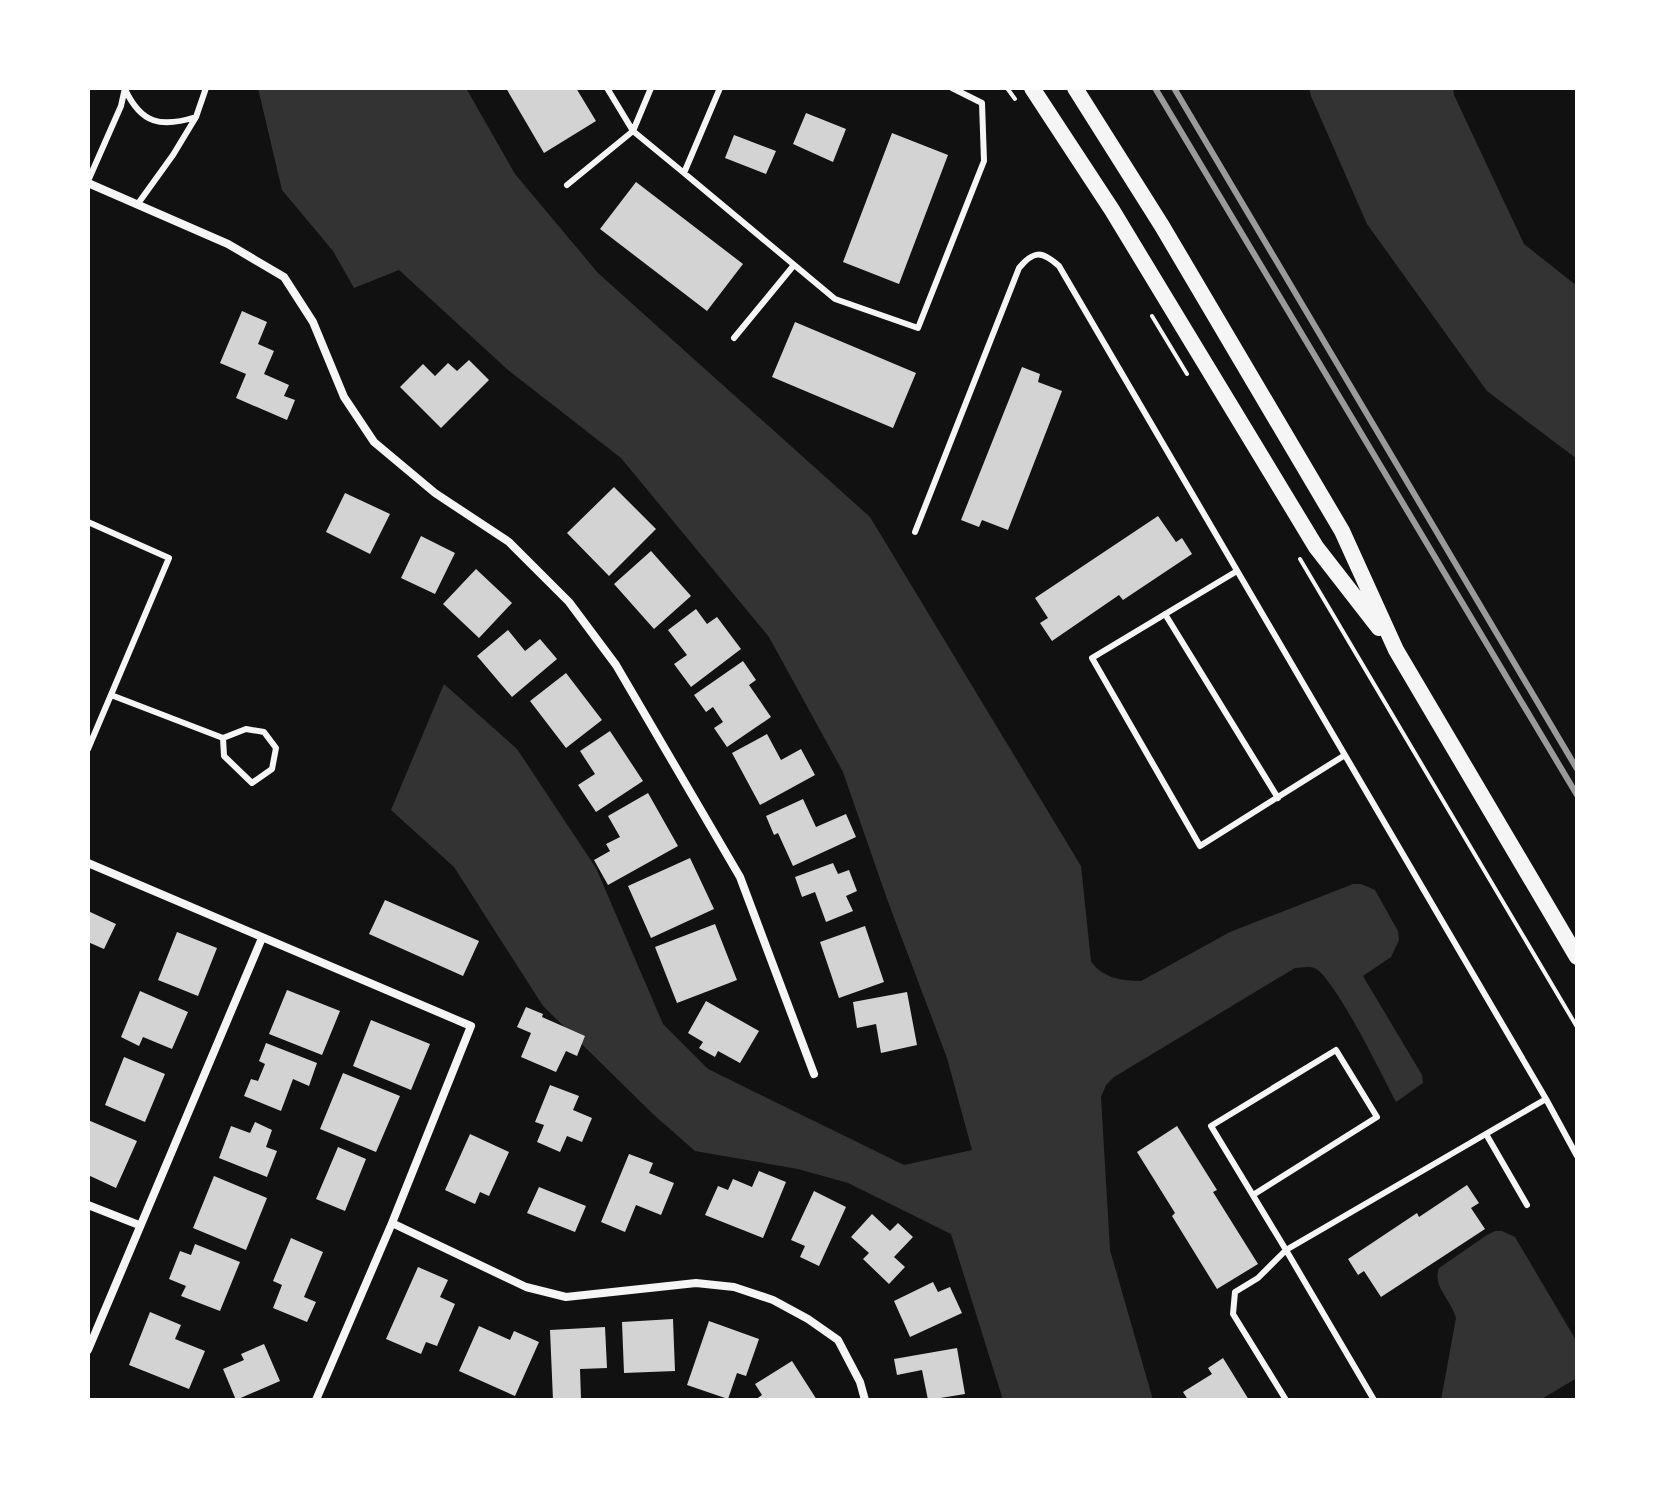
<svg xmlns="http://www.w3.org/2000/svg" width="1665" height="1488" font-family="'PT Sans Narrow',sans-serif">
	<rect width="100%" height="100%" fill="#111"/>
	<path fill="#333" d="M258,88H466L515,174L598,273L870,517L1081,866L1091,961C1102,978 1122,981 1141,981L1230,932L1353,884H1361L1375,890L1398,931L1399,940L1391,957L1363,976L1422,1075L1423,1083L1396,1102C1384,1079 1333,974 1314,968C1309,966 1300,968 1295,968L1114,1077L1106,1085L1101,1097L1110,1250L1153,1400H1003L951,1234L848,1183L798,1169L695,1151L654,1115L543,1006L454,867L391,810L444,684L517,749L596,868L663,1024L708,1069L904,1165L972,1150L947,1058L887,899L843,772L769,637L621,458L508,370L399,270L354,288L333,251L282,190Z
		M1309,88H1453L1454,95L1524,244L1577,286V459L1487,391L1367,224L1311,96Z
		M1495,1231H1502L1515,1237L1577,1342V1378L1540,1400H1441L1456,1318C1451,1299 1432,1287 1439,1268L1487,1235Z"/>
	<path fill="#d3d3d3" d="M506,88H576L596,121L544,153Z
		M806,113L846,129L833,162L793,144Z
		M892,133L948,155L899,284L843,262Z
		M734,135L776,151L766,174L725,158Z
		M636,182L743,264L707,311L600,229Z
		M242,311L267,322L258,344L274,351L264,374L289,385L284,396L295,400L287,420L236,398L246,374L220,363Z
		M795,322L916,373L893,428L772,377Z
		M469,360L489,380L441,428L400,387L423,364L435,376L448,363L457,371Z
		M1022,367L1040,374L1038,382L1062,391L1008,530L982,520L979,527L961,520Z
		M614,487L656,529L609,576L567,533Z
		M345,493L390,514L370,554L326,532Z
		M1158,516L1176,542L1182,538L1192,554L1123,600L1119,595L1052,641L1040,623L1048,618L1035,598Z
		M421,536L455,553L435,594L401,578Z
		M651,551L691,596L654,629L614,584Z
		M476,569L512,603L479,638L443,604Z
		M696,609L707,624L717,617L741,649L691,687L674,664L687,655L668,630Z
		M508,630L525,651L540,639L557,659L512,697L477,656Z
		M743,661L756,680L749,685L771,717L727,747L714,728L723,722L713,707L706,712L694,695Z
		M566,673L602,720L566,748L530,701Z
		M610,731L643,781L596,812L578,785L595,774L580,751Z
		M767,734L781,760L801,749L815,775L760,805L732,753Z
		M648,793L678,846L608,885L594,860L610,851L606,844L620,837L608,816Z
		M803,799L816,827L846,814L856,837L793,866L778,833L774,835L766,816Z
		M690,858L714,909L651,938L628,886Z
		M833,863L838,874L849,870L857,891L846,896L853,911L826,922L815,892L802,897L795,877Z
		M385,900L479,941L463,976L369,934Z
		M88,911L116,924L104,949L88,942Z
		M715,924L737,980L677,1003L655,947Z
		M865,926L884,982L839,998L820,942Z
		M177,932L217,948L198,996L158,980Z
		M287,990L340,1011L322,1055L269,1034Z
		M140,991L188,1012L172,1049L143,1037L139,1046L121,1037Z
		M907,992L917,1045L881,1053L876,1024L857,1028L853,1002Z
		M706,1001L759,1031L740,1063L718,1051L715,1057L699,1048L703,1042L688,1033Z
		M526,1007L543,1014L542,1017L585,1036L577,1056L566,1051L556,1072L521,1057L531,1033L517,1027Z
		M371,1020L430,1044L411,1090L353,1066Z
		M266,1043L317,1063L309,1086L293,1079L281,1111L244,1096L251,1079L258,1081L265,1064L259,1061Z
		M124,1057L165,1074L145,1122L105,1105Z
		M343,1073L400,1096L376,1152L320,1129Z
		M550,1085L579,1096L573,1110L592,1118L582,1142L567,1136L560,1152L537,1142L544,1125L535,1122Z
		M88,1120L137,1141L116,1188L88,1175Z
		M255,1122L272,1130L266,1147L277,1151L267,1177L219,1158L231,1126L250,1133Z
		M1177,1126L1217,1190L1213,1192L1258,1264L1217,1289L1172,1216L1175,1213L1137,1152Z
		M470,1134L509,1152L489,1196L480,1192L475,1204L445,1190Z
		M338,1147L366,1159L345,1211L316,1199Z
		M629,1154L653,1163L649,1173L674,1183L661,1215L636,1205L625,1232L601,1222Z
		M759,1171L786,1182L763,1238L705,1215L718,1186L728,1190L733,1179L752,1187Z
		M214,1176L267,1198L246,1250L193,1228Z
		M1467,1185L1479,1203L1471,1208L1485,1229L1381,1297L1364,1271L1358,1275L1348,1259L1417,1213L1419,1217Z
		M539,1187L586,1206L575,1232L527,1213Z
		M814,1191L846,1207L819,1266L800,1257L805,1246L791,1240Z
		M872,1214L890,1231L898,1223L913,1237L894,1257L905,1267L889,1284L863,1259L869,1253L851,1237Z
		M291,1238L323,1252L304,1297L316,1302L307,1322L273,1308L282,1285L273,1281Z
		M195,1244L240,1262L220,1311L181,1296L186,1286L169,1279L180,1251L191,1255Z
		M418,1267L448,1280L440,1297L455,1304L437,1346L426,1342L421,1354L386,1339Z
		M933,1282L938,1292L950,1287L962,1313L910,1337L894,1301Z
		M150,1312L181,1325L175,1339L205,1351L189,1389L129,1365Z
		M673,1319L675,1371L624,1373L622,1322Z
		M709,1321L759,1339L746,1376L737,1373L728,1399L687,1385Z
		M479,1326L510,1340L514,1331L539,1342L515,1396L459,1371Z
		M605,1327L607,1368L580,1369L581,1399L553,1400L550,1330Z
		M264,1344L280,1381L236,1400L223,1369L244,1360L241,1354Z
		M957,1348L965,1394L928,1400L922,1370L897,1375L894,1359Z
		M1223,1358L1249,1400H1188L1183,1392L1212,1374L1208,1368Z
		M792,1361L817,1400H755L762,1395L755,1384Z"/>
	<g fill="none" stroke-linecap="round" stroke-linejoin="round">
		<path stroke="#f5f5f5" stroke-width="4" d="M1007,88L1015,99
			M1152,316L1187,374
			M1300,559L1577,1027"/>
		<path stroke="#f5f5f5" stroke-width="6" d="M651,88L633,131L684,173L720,88
			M125,89C141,124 161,128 196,117
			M684,173L835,299L918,328L984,161L982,103L952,88
			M88,181L121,106L125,88
			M567,185L633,131L607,88
			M137,205L173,155L196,117L206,88
			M734,338L794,265
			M88,522L169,558L88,749
			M915,532L1019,268C1034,250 1042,251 1059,266L1546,1099L1577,1156
			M1237,571L1092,658L1200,846L1345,755
			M1165,614L1278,798
			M111,695L223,738L246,729L264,732L276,748L272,769L252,783L224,756L223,738
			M1486,1134L1527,1205
			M1253,1195L1377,1117L1336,1050L1211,1126L1286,1250L1546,1099
			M1286,1400L1233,1314L1235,1292L1258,1278L1286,1250L1374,1400"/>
		<path stroke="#f5f5f5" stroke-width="8" d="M88,183L228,244L284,277L313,322L344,397L374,442L435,493L509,542L569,602L616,665L740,877L814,1074
			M88,863L471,1026L392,1223L316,1400
			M88,1205L139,1225
			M392,1223L526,1287L566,1297L696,1283L734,1287L773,1300L808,1319L838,1340L860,1382L865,1400
			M88,1350L262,938"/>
		<path stroke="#f5f5f5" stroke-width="16" d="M1032,88L1112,210L1316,547L1379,628
			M1075,88L1162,226L1342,531L1396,650L1577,957"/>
		<path stroke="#9a9a9a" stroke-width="6" d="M1155,88L1577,795
			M1174,88L1577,769"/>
	</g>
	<rect width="1665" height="1488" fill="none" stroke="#ffffff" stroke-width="180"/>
</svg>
